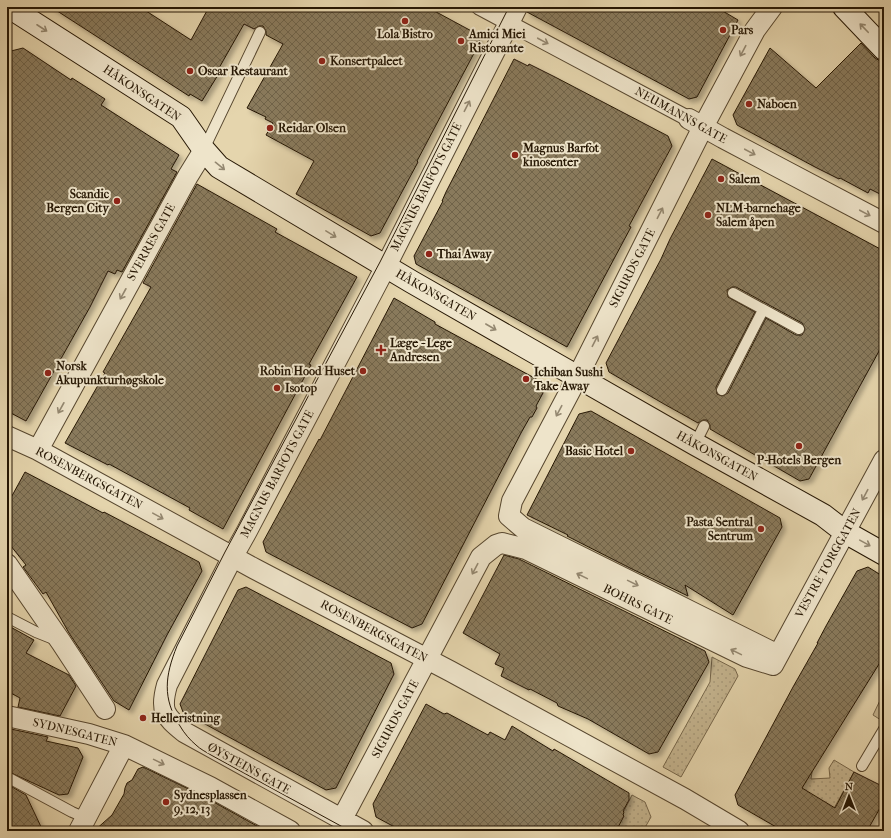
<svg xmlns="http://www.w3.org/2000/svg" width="891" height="838" font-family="'IM FELL French Canon',serif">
	<defs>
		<pattern id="garden-dots" width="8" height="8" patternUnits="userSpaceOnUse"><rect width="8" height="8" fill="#c5b590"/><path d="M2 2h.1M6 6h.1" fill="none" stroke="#a99b7b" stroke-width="1.8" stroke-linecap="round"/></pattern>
		<pattern id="building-cross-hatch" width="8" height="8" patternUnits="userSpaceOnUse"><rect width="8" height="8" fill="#897a5c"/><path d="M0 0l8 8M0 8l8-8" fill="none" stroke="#70634a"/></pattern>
		<filter id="shadow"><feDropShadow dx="3.5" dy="3.5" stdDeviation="2" flood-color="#0004"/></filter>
	</defs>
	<rect width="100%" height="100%" fill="#e5d5ad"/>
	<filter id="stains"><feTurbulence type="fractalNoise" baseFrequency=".005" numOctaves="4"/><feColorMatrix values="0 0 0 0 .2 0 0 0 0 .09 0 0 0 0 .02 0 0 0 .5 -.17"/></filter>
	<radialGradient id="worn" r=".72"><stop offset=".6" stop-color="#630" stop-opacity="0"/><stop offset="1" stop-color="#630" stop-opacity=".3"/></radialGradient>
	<path fill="#c5b590" stroke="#76664a" d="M884,692V722L873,715Z"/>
	<path fill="url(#garden-dots)" stroke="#76664a" d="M712,657L735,669L738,676L681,777L663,767L710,682Z
		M834,760L854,772L833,810L791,785L804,775L812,772L811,779L830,778L829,768Z
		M632,795L645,802L651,817L643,831H614Z"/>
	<path fill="url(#building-cross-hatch)" stroke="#261704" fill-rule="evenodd" filter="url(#shadow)" d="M51,7H140L191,40L209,7H427L477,34L480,42L417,161L418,162L380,233L371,236L296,194L314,161L266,135L273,123L265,119L266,117L247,108L283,44L266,35V31L263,26H259L254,29L244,24L219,68L221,70L202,101L190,94L189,96Z
		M528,7H716L738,20L697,97L689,99L527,12Z
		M861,43L875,58L880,61H884V196L870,189L868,193L840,178L839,179L815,167L737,125L733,115L770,48L816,88Z
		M23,48L71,80L72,78L105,99L101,105L179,155L171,169L177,172L122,272L117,270L115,274L108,271L90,307L26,421L7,411V59L11,51Z
		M514,59L528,66L529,64L555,77L668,136L672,146L629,226L631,227L567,347L416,264L414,256L443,201H442L446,192Z
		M712,159L884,251V342L809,479L800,481L710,429V425L707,420H703L698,423L664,404L609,372L606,363L661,259L670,239ZM732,287H736L802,323L805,329L802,335H796L766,318L728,393L722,396L717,394L716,387L755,312L728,297L727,290Z
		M197,184L277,229L275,232L357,277L309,364L311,365L223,529L189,510L190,508L109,464L108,465L65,443L105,373L103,372L151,287L143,283Z
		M394,298L435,322V324L540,381L543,393L536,406L537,408L532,417H530L521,433L422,624L412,628L266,552L263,542L319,439L320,440Z
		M591,411L780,518L782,527L733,615L685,585L688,596L630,568L567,536L568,535L527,515L579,414Z
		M25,472L103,513L104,512L199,562L202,571L167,635L129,710L114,701L69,633L46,592L43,594L23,567L26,565L7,541V505Z
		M504,555L519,559L705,651L709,662L658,752L649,754L588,719L558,706L557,703L530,689L529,690L501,676L504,668L495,664L500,654L463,633Z
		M868,567L884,577V656L802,788L835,808L854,772L884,787V801L867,831H783L738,805L735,795L793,687L818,643H817L826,626L857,571Z
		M246,587L391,663L394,674L336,788L326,790L183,712L180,704L238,590Z
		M7,625L34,640L26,653L69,675L76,686L60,716L18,707L20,698L7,691V683L9,679L7,682Z
		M426,704L444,714L447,713L460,720L488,735L490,732L505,740L512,726L553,751L554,749L629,793V800L623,811L624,812L623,815L624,816L616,831H402L376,817L373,804Z
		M11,729L48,737L46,741L78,748L83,757L68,794L59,795L7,771V731L11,732Z
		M143,767L201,795L266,831H94L112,815L124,794L125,788L127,783L132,780L138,769Z
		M7,784L26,795L43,831H7Z"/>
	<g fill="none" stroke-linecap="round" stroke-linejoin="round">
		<defs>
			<path id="service" d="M204,149L260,32
				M733,293L799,329
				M722,390L763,310
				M695,444L704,426
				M7,617L36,632L56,640
				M862,766L884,729
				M7,777L72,812L86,818"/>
			<path id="pedestrian" d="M479,7L689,119"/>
			<path id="minor" d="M772,7L755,30L703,127L578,376L512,501L509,516L523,528L778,655
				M689,119L723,138L884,223
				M7,436L38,450L255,569L450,671L685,799L739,831
				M38,450L188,176L204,150
				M7,564L61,642L105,709
				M7,716L89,734L124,745L210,787L290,831
				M342,819L481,557L496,545L502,543L526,549L747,657L773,665L884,460
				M79,831L124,745
				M363,831L184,732C164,716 160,710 167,685L233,556L247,531L386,266L517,7"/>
			<path id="secondary" d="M9,7L181,117L204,150L219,167L412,282L695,444L823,515L845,532L884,554
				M844,7L884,49"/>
		</defs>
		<use href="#service" stroke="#56462e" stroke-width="12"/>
		<use href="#pedestrian" stroke="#56462e" stroke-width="17"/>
		<use href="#minor" stroke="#56462e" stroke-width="22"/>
		<use href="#secondary" stroke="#261704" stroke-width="24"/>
		<use href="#service" stroke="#eee4ca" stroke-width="10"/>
		<use href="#pedestrian" stroke="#eee4ca" stroke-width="15"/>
		<use href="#minor" stroke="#eee4ca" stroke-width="20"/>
		<use href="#secondary" stroke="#eee4ca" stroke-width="22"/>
		<path stroke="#261704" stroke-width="1" d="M350,831L211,755C206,752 200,749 196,745C190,740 184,733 180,726C162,698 165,676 177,646L225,552L380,262L509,7"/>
	</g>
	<defs><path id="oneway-shaft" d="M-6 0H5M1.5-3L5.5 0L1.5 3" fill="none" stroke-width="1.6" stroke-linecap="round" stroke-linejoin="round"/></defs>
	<g stroke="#948871">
		<use href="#oneway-shaft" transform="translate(42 28) rotate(33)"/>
		<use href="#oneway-shaft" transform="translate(864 28) rotate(-134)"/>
		<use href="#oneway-shaft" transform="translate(543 41) rotate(28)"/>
		<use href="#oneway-shaft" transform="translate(743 51) rotate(118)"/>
		<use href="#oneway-shaft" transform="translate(467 106) rotate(-63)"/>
		<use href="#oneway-shaft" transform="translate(750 152) rotate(28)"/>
		<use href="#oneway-shaft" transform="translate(220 166) rotate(39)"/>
		<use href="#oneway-shaft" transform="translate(660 213) rotate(-63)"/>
		<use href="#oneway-shaft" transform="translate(865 213) rotate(28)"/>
		<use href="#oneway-shaft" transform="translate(331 234) rotate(31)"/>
		<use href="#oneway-shaft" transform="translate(123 294) rotate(119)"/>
		<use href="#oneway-shaft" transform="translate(491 327) rotate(30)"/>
		<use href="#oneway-shaft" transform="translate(595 341) rotate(-63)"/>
		<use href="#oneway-shaft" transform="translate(61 408) rotate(119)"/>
		<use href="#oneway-shaft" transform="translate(559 411) rotate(118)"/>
		<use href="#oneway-shaft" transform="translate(865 495) rotate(118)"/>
		<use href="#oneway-shaft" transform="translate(158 516) rotate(29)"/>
		<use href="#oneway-shaft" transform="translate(865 543) rotate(29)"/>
		<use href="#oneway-shaft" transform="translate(475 569) rotate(118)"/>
		<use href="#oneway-shaft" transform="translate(582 576) rotate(-154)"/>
		<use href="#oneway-shaft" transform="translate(633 583) rotate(26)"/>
		<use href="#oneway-shaft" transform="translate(736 652) rotate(-154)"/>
		<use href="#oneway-shaft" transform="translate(159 762) rotate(26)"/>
	</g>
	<g fill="#8f2418" stroke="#eee4ca" stroke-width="1.5">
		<circle cx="405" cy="21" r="4"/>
		<circle cx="723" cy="30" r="4"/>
		<circle cx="461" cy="41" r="4"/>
		<circle cx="322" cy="61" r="4"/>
		<circle cx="190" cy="71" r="4"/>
		<circle cx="749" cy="104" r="4"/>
		<circle cx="270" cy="128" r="4"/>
		<circle cx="515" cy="155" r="4"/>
		<circle cx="721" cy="179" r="4"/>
		<circle cx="117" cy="201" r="4"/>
		<circle cx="708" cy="215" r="4"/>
		<circle cx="429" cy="254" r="4"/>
		<path d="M379 344h4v4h4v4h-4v4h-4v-4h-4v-4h4z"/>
		<circle cx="363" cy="371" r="4"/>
		<circle cx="48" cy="373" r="4"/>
		<circle cx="526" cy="379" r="4"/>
		<circle cx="277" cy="388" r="4"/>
		<circle cx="799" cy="446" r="4"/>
		<circle cx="631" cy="451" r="4"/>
		<circle cx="761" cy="529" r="4"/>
		<circle cx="143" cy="718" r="4"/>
		<circle cx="166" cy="802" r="4"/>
	</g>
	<g text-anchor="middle" stroke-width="4" stroke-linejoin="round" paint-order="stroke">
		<g font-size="12" font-weight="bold" fill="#261704" stroke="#eee4ca" text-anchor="start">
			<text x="731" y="34">Pars</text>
			<text x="405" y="38" text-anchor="middle">Lola Bistro</text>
			<text x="469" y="38">Amici Miei<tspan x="469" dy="14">Ristorante</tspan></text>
			<text x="330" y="65">Konsertpaleet</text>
			<text x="198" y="75">Oscar Restaurant</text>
			<text x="757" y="108">Naboen</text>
			<text x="278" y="132">Reidar Olsen</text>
			<text x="523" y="152">Magnus Barfot<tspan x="523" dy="14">kinosenter</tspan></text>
			<text x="729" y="183">Salem</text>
			<text x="109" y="198" text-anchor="end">Scandic<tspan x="109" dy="14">Bergen City</tspan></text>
			<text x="716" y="212">NLM-barnehage<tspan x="716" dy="14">Salem åpen</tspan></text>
			<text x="437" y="258">Thai Away</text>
			<text x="390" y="347">Læge - Lege<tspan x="390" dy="14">Andresen</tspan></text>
			<text x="56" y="370">Norsk<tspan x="56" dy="14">Akupunkturhøgskole</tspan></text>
			<text x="355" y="375" text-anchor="end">Robin Hood Huset</text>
			<text x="534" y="376">Ichiban Sushi<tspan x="534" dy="14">Take Away</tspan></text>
			<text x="285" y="392">Isotop</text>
			<text x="623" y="455" text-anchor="end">Basic Hotel</text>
			<text x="799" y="464" text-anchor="middle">P-Hotels Bergen</text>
			<text x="753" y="526" text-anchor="end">Pasta Sentral<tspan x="753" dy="14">Sentrum</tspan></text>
			<text x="151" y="722">Helleristning</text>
			<text x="174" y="799">Sydnesplassen<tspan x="174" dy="14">9, 12, 13</tspan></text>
		</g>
		<g font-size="12" fill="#261704" stroke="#eee4ca">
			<text transform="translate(142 93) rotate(34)" y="4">HÅKONSGATEN</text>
			<text transform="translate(681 115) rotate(29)" y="4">NEUMANNS GATE</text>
			<text transform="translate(426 187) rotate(-63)" y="4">MAGNUS BARFOTS GATE</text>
			<text transform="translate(151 242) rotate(-61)" y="4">SVERRES GATE</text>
			<text transform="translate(632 268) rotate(-63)" y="4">SIGURDS GATE</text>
			<text transform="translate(436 295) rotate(30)" y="4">HÅKONSGATEN</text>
			<text transform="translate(717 456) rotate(29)" y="4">HÅKONSGATEN</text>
			<text transform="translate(277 474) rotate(-62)" y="4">MAGNUS BARFOTS GATE</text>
			<text transform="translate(89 478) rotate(28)" y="4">ROSENBERGSGATEN</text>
			<text transform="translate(828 563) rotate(-61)" y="4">VESTRE TORGGATEN</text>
			<text transform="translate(638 604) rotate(26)" y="4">BOHRS GATE</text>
			<text transform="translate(374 631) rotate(28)" y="4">ROSENBERGSGATEN</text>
			<text transform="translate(395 719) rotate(-62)" y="4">SIGURDS GATE</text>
			<text transform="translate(75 732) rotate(14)" y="4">SYDNESGATEN</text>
			<text transform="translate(249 768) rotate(29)" y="4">ØYSTEINS GATE</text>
		</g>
	</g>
	<rect width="891" height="838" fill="none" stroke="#e5d5ad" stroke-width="24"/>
	<rect x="8" y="8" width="875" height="822" fill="none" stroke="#261704" stroke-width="2"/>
	<rect x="12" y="12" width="867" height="814" fill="none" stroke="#261704"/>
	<g transform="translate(849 796)" stroke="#eee4ca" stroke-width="3" paint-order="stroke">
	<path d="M0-3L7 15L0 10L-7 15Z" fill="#261704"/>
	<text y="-6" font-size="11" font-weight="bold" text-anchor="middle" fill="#261704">N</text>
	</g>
	<rect width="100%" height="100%" filter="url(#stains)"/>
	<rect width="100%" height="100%" fill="url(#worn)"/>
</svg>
